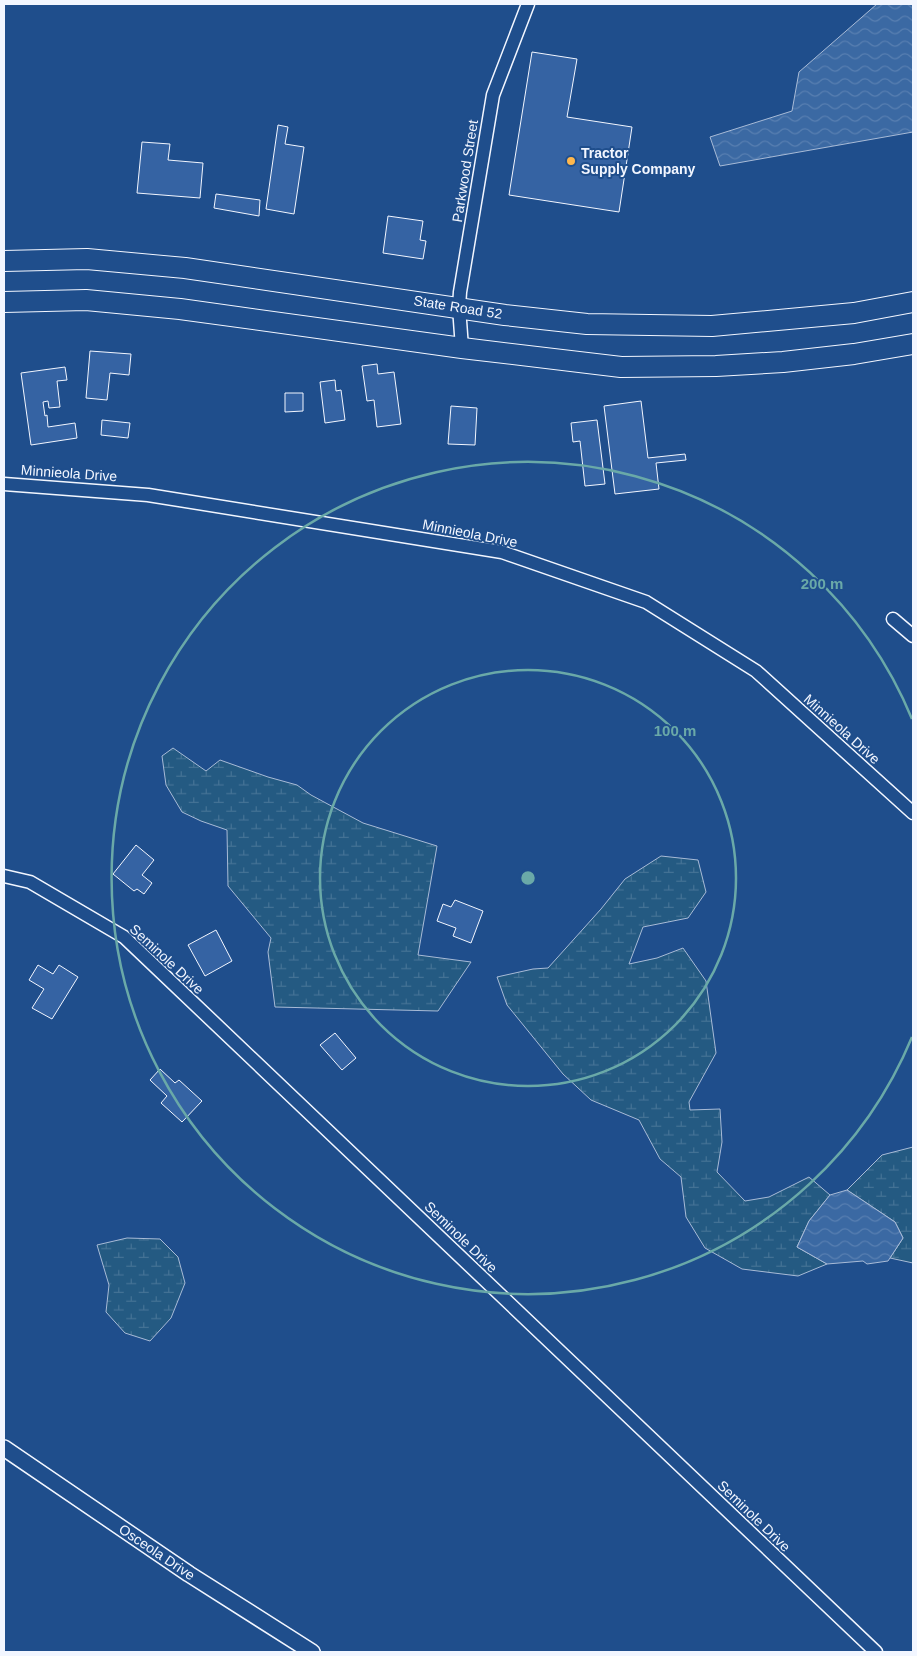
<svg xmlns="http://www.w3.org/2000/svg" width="917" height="1656" font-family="Helvetica,sans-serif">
	<defs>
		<pattern id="wetland-marsh" width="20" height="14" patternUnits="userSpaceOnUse" patternTransform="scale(1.25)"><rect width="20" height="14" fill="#245a82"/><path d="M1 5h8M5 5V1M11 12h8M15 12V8" fill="none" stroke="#447295"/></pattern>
		<pattern id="water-waves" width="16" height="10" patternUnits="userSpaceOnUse" patternTransform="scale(1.25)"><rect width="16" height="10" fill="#3b69a3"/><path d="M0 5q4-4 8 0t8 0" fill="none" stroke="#587fb1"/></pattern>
	</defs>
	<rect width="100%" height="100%" fill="#1f4e8c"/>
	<path fill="url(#wetland-marsh)" stroke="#a8bbd7" d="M173,748L206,771L220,760L268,777L297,785L311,795L363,823L437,846L418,955L471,962L438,1011L275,1007L268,952L271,938L228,886L227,830L201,821L182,812L166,785L162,756Z
		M661,856L698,860L706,892L688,918L643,927L629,964L657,958L683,948L706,981L716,1053L689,1102L690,1110L720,1109L722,1142L717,1172L745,1201L769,1197L809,1177L830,1195L809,1221L797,1247L827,1264L798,1276L742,1269L705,1248L686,1217L681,1177L660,1159L639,1120L591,1100L563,1074L507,1005L497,977L533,969L548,968L601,909L625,879Z
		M913,1147V1263L890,1258L903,1238L895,1222L847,1190L882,1155Z
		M127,1238L160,1239L178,1257L185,1283L171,1318L150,1341L125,1333L106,1312L109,1285L97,1245Z"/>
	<path fill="url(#water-waves)" stroke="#a8bbd7" d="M877,4H913V132L720,166L710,137L792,111L799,72Z
		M847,1190L895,1222L903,1238L888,1261L867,1264L863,1261L827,1264L797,1247L809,1221L830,1195Z"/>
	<path fill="#3563a3" stroke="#f2f6ff" d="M532,52L577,59L567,117L632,127L619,212L509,195Z
		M278,125L288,127L285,144L304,147L294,214L266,209Z
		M142,142L170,144L168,160L203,163L200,198L137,193Z
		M216,194L260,200L259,216L214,208Z
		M388,216L423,221L420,240L426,241L423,259L383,253Z
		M90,351L131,354L129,375L110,373L107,400L86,398Z
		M377,364L378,374L394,372L401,424L377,427L374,400L367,401L362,366Z
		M65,367L67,380L57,381L60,407L49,408L48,401L43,402L45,416L47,415L48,427L75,423L77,438L31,445L21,373Z
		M335,380L336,391L341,390L345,420L325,423L320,382Z
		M285,393H303V411L285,412Z
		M641,401L648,458L685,454L686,460L656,463L659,489L615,494L604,406Z
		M451,406L477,408L475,445L448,444Z
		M102,420L130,423L128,438L101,435Z
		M597,420L605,484L585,486L580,441L573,442L571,423Z
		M136,845L154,860L142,875L152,883L144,894L137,889L134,891L113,874Z
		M455,900L483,911L471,943L453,936L456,928L437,921L443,904L451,907Z
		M216,930L232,961L205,976L188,945Z
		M38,965L53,974L59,965L78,977L52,1019L32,1008L44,989L29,980Z
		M335,1033L356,1058L342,1070L320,1045Z
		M160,1069L175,1083L179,1080L202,1101L182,1122L161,1103L167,1096L150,1080Z"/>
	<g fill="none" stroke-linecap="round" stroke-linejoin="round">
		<defs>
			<path id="minor" d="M462,348L459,307L460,292L493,95L528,4
				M4,484L148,495L502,552L646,602L756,671L913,813
				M893,619L913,636
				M4,876L30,882L124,937L876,1652"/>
			<path id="tertiary" d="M4,1448L189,1574L312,1652"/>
			<path id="primary" d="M4,261L87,259L185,268L505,315L587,324L712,326L854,313L913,302
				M4,302L86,300L180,309L462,348L621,367L716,366L783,362L854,354L913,344"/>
		</defs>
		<use href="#minor" stroke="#f2f6ff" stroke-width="15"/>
		<use href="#tertiary" stroke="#f2f6ff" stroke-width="18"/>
		<use href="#primary" stroke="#f2f6ff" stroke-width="22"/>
		<use href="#minor" stroke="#1f4e8c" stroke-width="12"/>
		<use href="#tertiary" stroke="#1f4e8c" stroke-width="15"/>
		<use href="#primary" stroke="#1f4e8c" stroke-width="20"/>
	</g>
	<g fill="none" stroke="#6aa9a8" stroke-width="2.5">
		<circle cx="528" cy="878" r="208"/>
		<path d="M912 1037A416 416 0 1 1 912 719"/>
	</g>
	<circle fill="#ffb74d" stroke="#1f4e8c" stroke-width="2" cx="571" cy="161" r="5"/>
	<g text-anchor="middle" stroke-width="4" stroke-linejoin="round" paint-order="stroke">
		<g font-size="14" font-weight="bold" fill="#f2f6ff" stroke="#1f4e8c" text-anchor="start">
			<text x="581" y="158">Tractor<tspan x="581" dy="16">Supply Company</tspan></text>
		</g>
		<g font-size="14" fill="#f2f6ff" stroke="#1f4e8c">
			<text transform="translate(465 171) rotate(-81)" y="5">Parkwood Street</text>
			<text transform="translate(458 307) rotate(9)" y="5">State Road 52</text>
			<text transform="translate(69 473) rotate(4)" y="5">Minnieola Drive</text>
			<text transform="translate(470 533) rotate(11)" y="5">Minnieola Drive</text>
			<text transform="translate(842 729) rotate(42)" y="5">Minnieola Drive</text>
			<text transform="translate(167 959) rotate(43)" y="5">Seminole Drive</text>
			<text transform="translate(461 1237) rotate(44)" y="5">Seminole Drive</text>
			<text transform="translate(754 1516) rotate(44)" y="5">Seminole Drive</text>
			<text transform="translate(157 1552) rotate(34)" y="5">Osceola Drive</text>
		</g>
	</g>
	<circle cx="528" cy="878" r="8" fill="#6aa9a8" stroke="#1f4e8c" stroke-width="2.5"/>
	<g font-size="15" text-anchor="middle" font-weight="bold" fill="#6aa9a8" stroke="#1f4e8c" stroke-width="4" stroke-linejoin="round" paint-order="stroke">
		<text x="822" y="589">200 m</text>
		<text x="675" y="736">100 m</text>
	</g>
	<rect width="917" height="1656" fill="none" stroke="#f2f6ff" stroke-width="10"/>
</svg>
